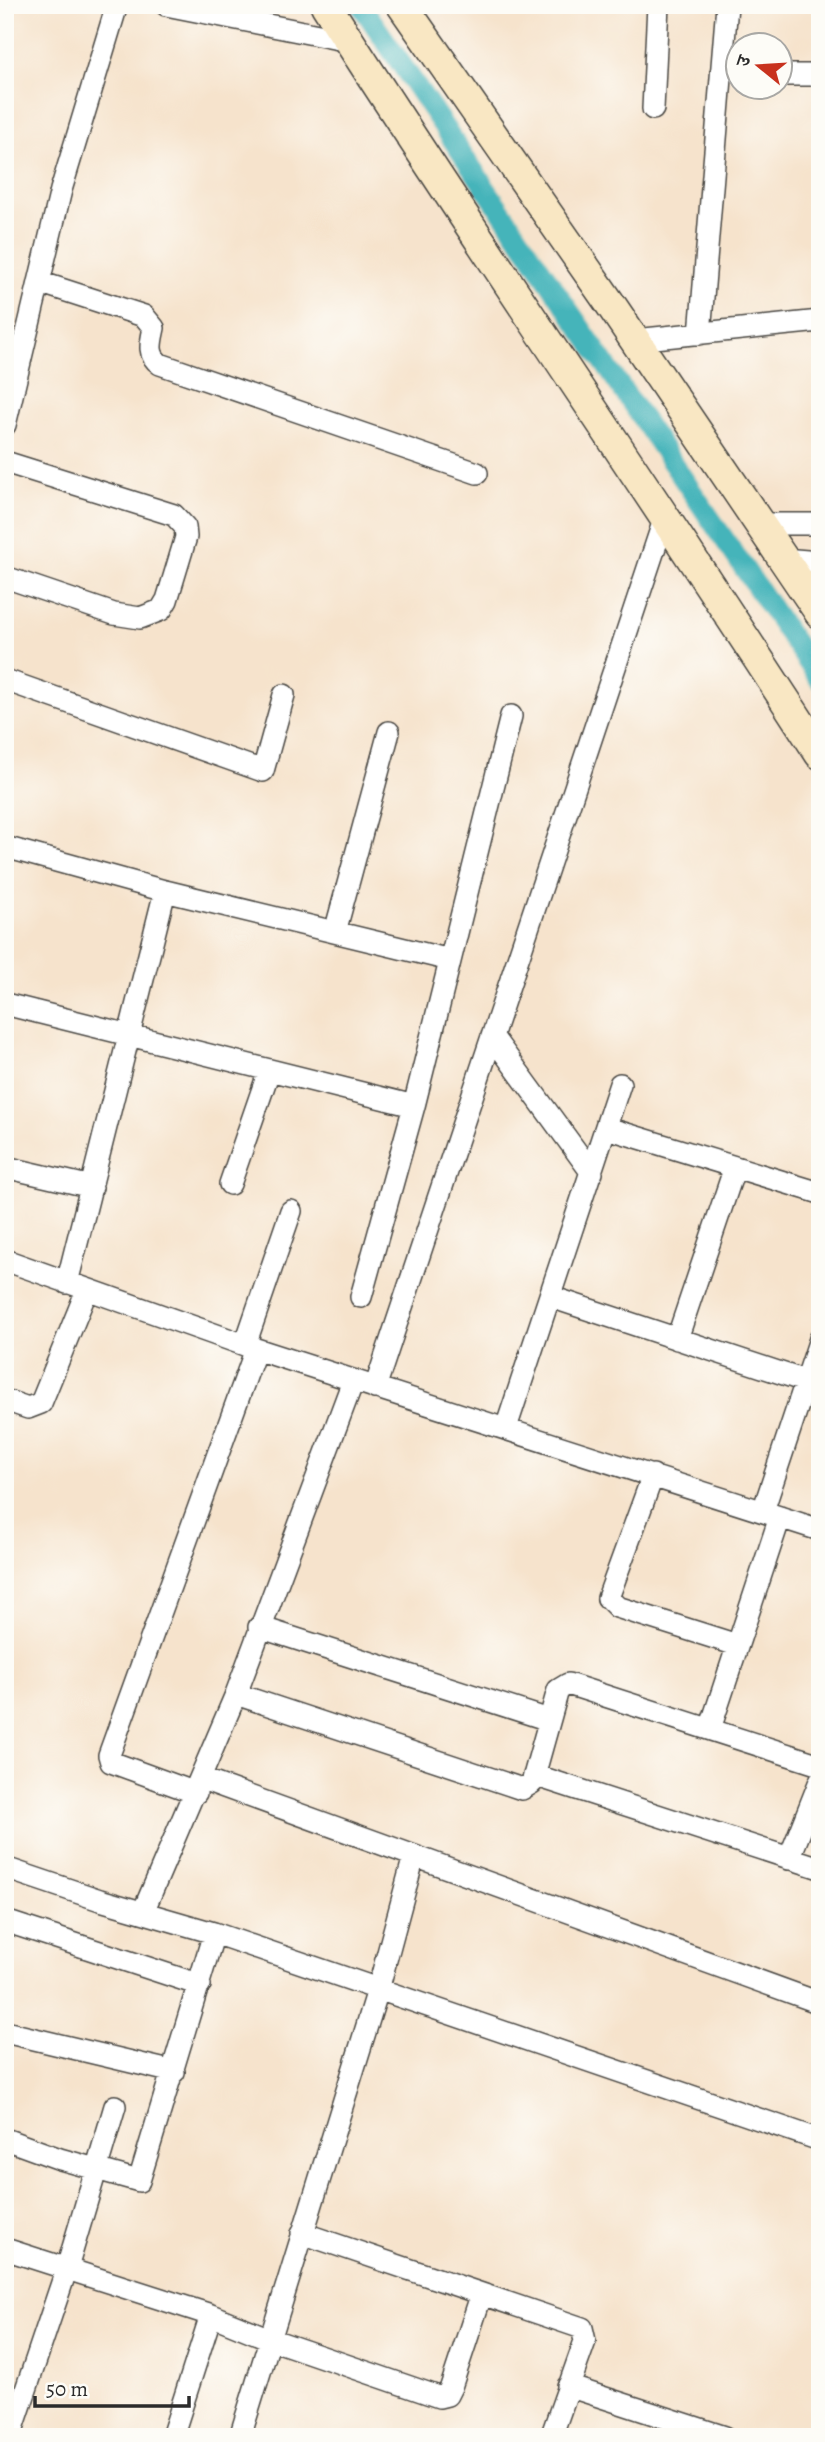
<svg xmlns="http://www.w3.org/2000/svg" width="825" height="2442" font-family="Alegreya,'Noto Serif Devanagari',serif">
	<rect width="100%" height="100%" fill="#fdfcf7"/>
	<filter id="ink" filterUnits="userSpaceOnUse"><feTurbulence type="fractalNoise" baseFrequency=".0143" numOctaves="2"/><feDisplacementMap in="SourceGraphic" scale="14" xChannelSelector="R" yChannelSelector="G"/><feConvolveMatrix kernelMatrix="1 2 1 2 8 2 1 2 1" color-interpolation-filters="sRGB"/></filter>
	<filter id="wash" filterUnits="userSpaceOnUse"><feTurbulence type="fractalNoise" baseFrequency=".00686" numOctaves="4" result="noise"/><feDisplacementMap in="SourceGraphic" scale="28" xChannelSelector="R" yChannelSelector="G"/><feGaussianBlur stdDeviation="1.57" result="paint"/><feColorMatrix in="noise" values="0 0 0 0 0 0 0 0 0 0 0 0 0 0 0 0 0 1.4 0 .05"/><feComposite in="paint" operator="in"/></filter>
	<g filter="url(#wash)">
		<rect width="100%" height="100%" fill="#f6e3cc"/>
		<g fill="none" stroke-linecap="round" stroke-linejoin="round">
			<path stroke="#44b4ba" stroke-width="21" d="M361,5L820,680"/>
		</g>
	</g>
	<g filter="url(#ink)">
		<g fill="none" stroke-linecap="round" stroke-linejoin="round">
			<defs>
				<path id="street" d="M166,5L349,41
					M780,75H820
					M653,109L658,5
					M39,282L144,316L154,328C151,342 147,355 160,364L477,473
					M700,334L727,5
					M635,340L820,321
					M5,425L61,190L117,5
					M5,462L174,515L185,527L186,537L167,600L161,610L140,618L114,614L5,577
					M759,524H820
					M783,559L820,562
					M5,680L263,771L284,695
					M5,847L165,891L450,960
					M335,932L389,732
					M5,1004L414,1106
					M492,1036L592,1173
					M607,1128L820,1193
					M5,1167L92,1187
					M230,1184L269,1071
					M5,1260L256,1349L820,1530
					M67,1283L165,891
					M361,1297L414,1106L511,716
					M551,1297L820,1386
					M677,1339L735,1167
					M245,1345L291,1211
					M375,1388L664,520
					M5,1400L28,1408L41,1403L87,1290
					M506,1428L620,1084
					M653,1475L608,1598L617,1607L737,1645
					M763,1511L820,1339
					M259,1627L549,1720
					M236,1694L522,1789L532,1783L558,1690L568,1684L820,1765
					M710,1729L780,1517
					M534,1775L820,1868
					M202,1779L820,2003
					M196,1793L111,1762L109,1755L256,1349
					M789,1859L820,1781
					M5,1868L100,1900L214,1933L820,2140
					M143,1912L236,1694L353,1381
					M5,1921L200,1985
					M5,2032L174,2072
					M5,2139L60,2159L139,2181L214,1933
					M302,2233L582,2328L585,2341L551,2437
					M5,2249L211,2315L270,2339L439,2397L447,2395L451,2387L481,2296
					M568,2386L725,2437
					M10,2437L67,2268L115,2106
					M172,2437L211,2315
					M240,2437L378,1990L414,1856"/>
				<path id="secondary" d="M326,5C487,257 658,502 820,754
					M402,5L609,302L820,613"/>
			</defs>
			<use href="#street" stroke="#494743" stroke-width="24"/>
			<use href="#secondary" stroke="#494743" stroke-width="33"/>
			<use href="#street" stroke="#fff" stroke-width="21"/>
			<use href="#secondary" stroke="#f9e7c3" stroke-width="30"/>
		</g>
	</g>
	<rect width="825" height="2442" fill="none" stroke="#fdfcf7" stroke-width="28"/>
	<g transform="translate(759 66) rotate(288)"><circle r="33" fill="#fdfcf7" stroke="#a9a8a5" stroke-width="2"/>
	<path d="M0-5L12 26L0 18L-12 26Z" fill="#c8321e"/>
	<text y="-10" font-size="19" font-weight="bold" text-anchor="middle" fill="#2b2b2b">उ</text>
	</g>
	<path d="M35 2396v10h154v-10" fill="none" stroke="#2b2b2b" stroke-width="3.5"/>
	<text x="46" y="2396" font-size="21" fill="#2b2b2b" stroke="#fdfcf7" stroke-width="5" paint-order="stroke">50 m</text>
</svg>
